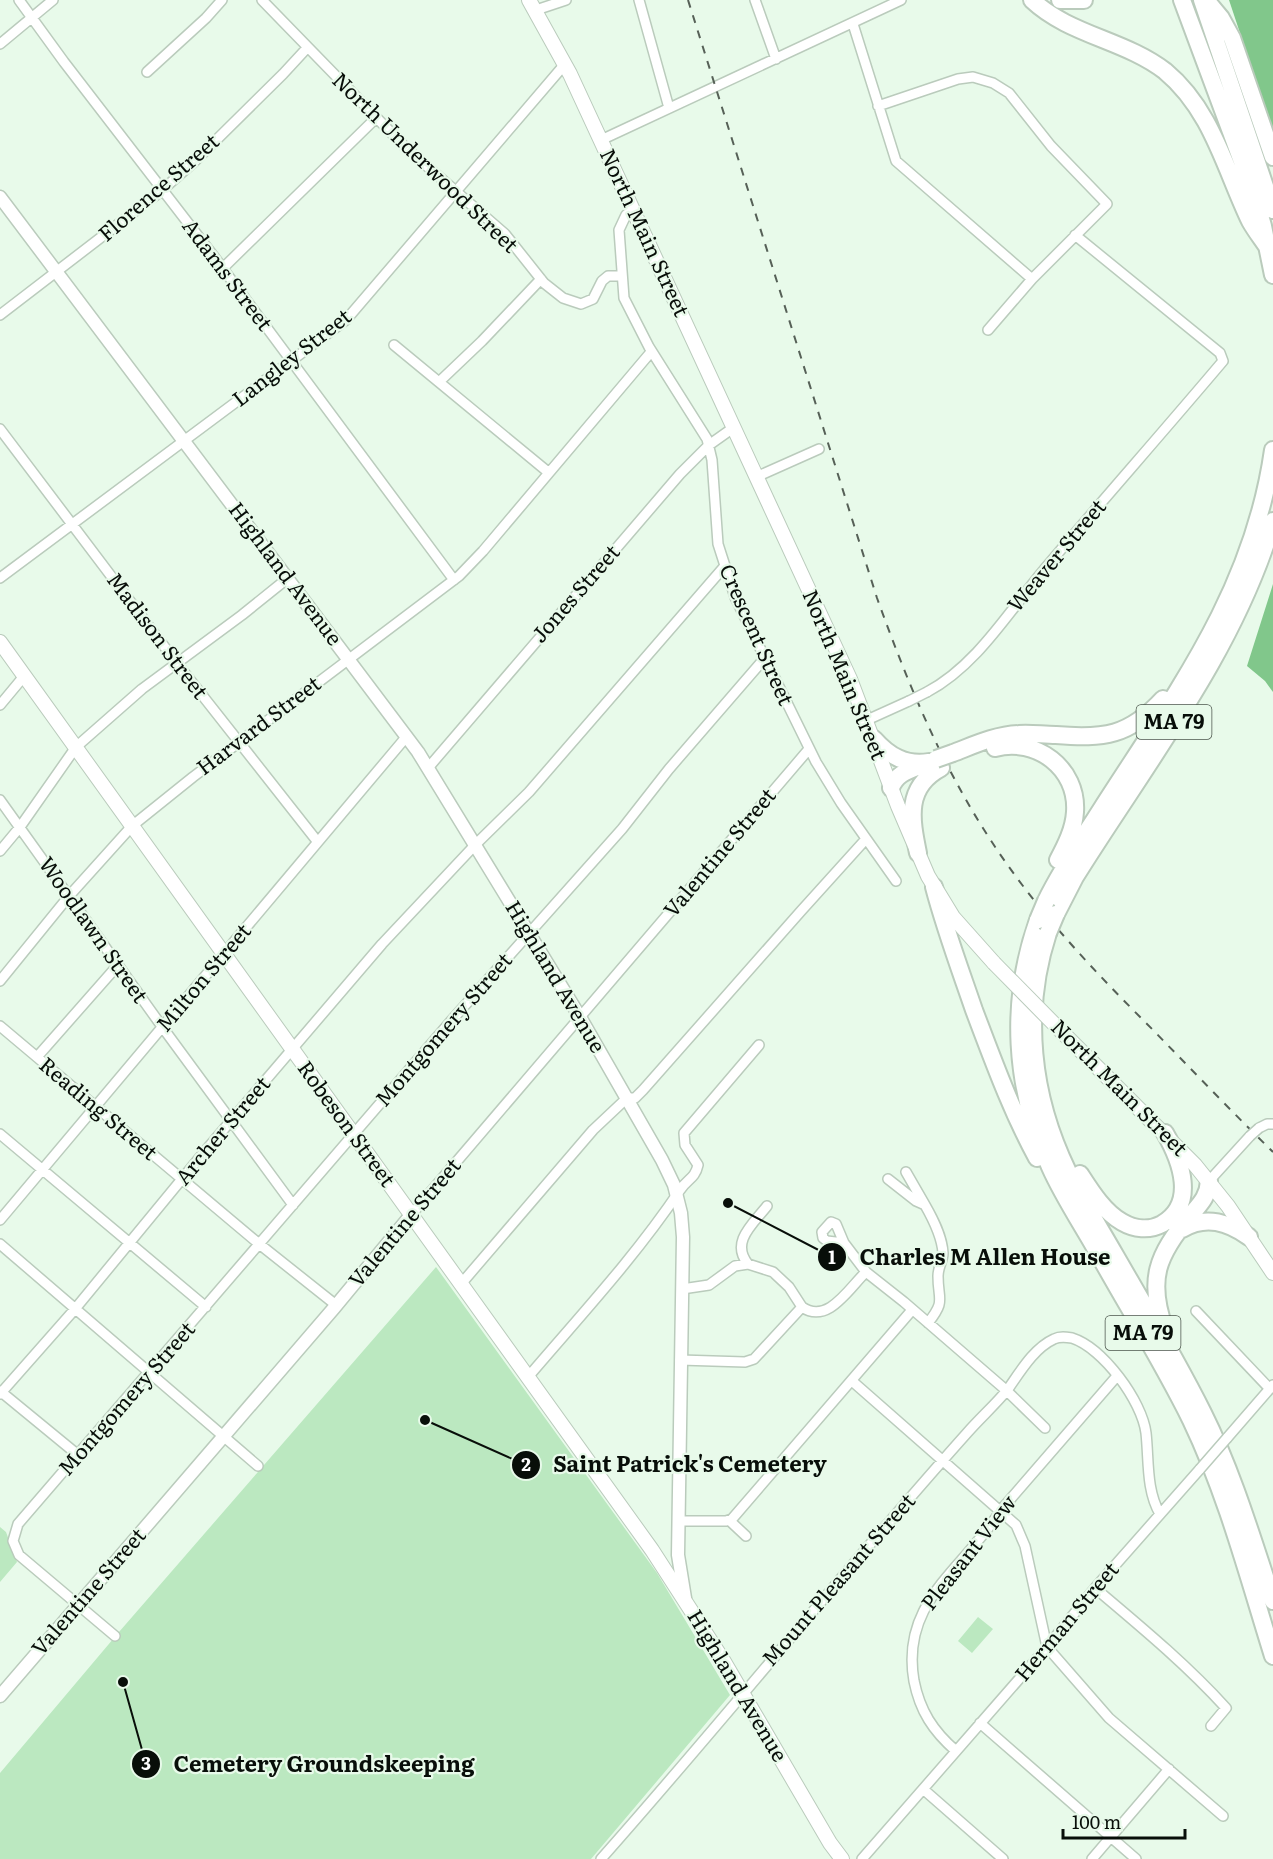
<svg xmlns="http://www.w3.org/2000/svg" width="1273" height="1859" font-family="Literata,serif">
	<rect width="100%" height="100%" fill="#e8faea"/>
	<path fill="#bbe8c0" d="M436,1267L657,1573L730,1695L591,1859H0V1773L119,1632Z
		M0,1527L6,1532L17,1562L0,1582Z
		M978,1617L993,1629L972,1653L958,1641Z"/>
	<path fill="#81c78b" d="M1229,0H1273V132Z
		M1273,584V692L1265,681L1247,666Z"/>
	<g fill="none" stroke-linecap="round" stroke-linejoin="round">
		<defs>
			<path id="minor" d="M19,0L64,62L215,258L454,580
				M262,0L406,148L505,234L544,283L563,298L581,304L593,299L602,281L608,276H622
				M639,0L669,108
				M755,0L776,59
				M536,10L566,0
				M853,24L896,161L1032,279
				M0,44L53,0
				M147,72L206,18L222,0
				M878,106L958,79L973,77L993,83L1009,93L1051,146L1107,204L1032,279L988,330
				M601,140L901,0
				M633,209L626,215L619,230L624,298L649,347L707,439L712,460L718,544L735,597L816,762L841,803L896,881
				M223,268L375,119
				M0,315L160,192L194,162L283,74L307,48
				M394,345L548,472
				M440,381L482,341L541,279
				M0,429L176,662L317,841
				M756,477L819,449
				M0,578L346,320L565,64
				M927,692C975,667 1008,613 1042,572C1102,501 1163,432 1223,361L1220,353L1075,235
				M0,705L25,675
				M867,720L909,701
				M428,768L680,474L709,445L733,428
				M0,800L163,1028L293,1205
				M0,851L20,827L76,747L142,689L242,615L288,578
				M0,981L69,896L132,826L193,777L459,576L483,551L651,352
				M0,1026L258,1243L336,1305
				M37,1057L118,965
				M1259,1128L1267,1124H1273
				M0,1134L206,1307
				M906,1172L925,1205
				M888,1179L916,1201L925,1205C933,1219 942,1236 943,1253C943,1261 938,1267 938,1276C938,1301 946,1300 928,1323
				M1209,1181L1250,1136
				M411,1215L809,749
				M0,1220L407,736
				M831,1222L836,1224L844,1243L827,1241L823,1238L822,1232Z
				M844,1243L866,1272L904,1302L1007,1391L1045,1428
				M0,1244L258,1466
				M748,1264C730,1242 753,1224 767,1206
				M461,1284L593,1130L627,1098H635L643,1090L801,911L866,839
				M682,1289L709,1285L735,1266L748,1264L773,1272L789,1287L802,1307
				M1196,1311L1270,1389
				M680,1360L745,1362L754,1359L802,1307C828,1325 849,1288 866,1272
				M528,1377C580,1316 635,1257 680,1190C687,1179 695,1179 698,1165L685,1145L684,1133L759,1045
				M852,1381L1016,1525L1025,1546L1047,1647L1109,1718L1223,1816
				M0,1391L78,1455
				M0,1394L75,1309L200,1157L382,944L475,845L529,792L724,567
				M1227,1438L1273,1385
				M679,1521H726L732,1519L912,1310
				M730,1521L746,1536
				M1095,1588C1140,1626 1186,1664 1226,1708L1211,1726
				M115,1636L19,1555L13,1541L18,1524L451,1021L622,829L669,769L764,659
				M980,1723L1136,1859
				M956,1751C933,1731 920,1711 914,1681C900,1601 964,1569 1001,1510L1117,1376
				M923,1789L1003,1859
				M601,1859C725,1719 842,1573 967,1433C980,1418 995,1405 1008,1389C1020,1372 1034,1348 1054,1339C1060,1336 1066,1337 1072,1338C1103,1348 1142,1401 1146,1433C1149,1460 1146,1490 1160,1514
				M862,1859L1047,1647L1095,1588L1200,1469
				M1092,1859L1169,1769"/>
			<path id="tertiary" d="M0,197L418,752L580,1017L662,1160L674,1185L681,1213L683,1237L678,1555L685,1598
				M0,1696L334,1308L411,1215"/>
			<path id="secondary" d="M529,0L570,74L850,679L898,806L928,876L953,917L994,963
				M0,642L652,1550L723,1660L830,1843L842,1859
				M1059,1029L1195,1165L1228,1206L1273,1273"/>
			<path id="motorway" d="M1032,0C1069,35 1125,40 1165,71C1212,110 1225,169 1250,221C1255,230 1262,239 1268,248
				M1060,0H1084
				M1182,0L1253,191L1263,226L1273,275
				M1202,0L1273,210
				M1206,0L1221,18L1232,38L1273,157
				M874,739C889,756 906,766 929,762
				M995,748C1036,737 1078,768 1075,812C1074,829 1066,845 1058,860
				M953,753C974,745 995,735 1019,734C1031,733 1043,735 1056,735C1104,739 1129,736 1163,699
				M891,788C896,773 910,770 924,764
				M918,853C911,819 905,787 941,768
				M934,887C945,929 960,969 974,1010C993,1060 1011,1110 1037,1158
				M1046,901C1062,868 1083,838 1102,808C1177,691 1253,591 1273,450
				M1056,914L1075,877C1146,763 1235,651 1273,521
				M1038,920C1009,1002 1014,1087 1050,1167C1062,1194 1079,1220 1094,1246C1126,1304 1162,1361 1191,1420C1227,1495 1248,1576 1273,1656
				M1048,933C1022,1013 1031,1096 1068,1172C1082,1200 1099,1227 1115,1255C1145,1307 1176,1359 1203,1413C1233,1473 1252,1538 1273,1601
				M1080,1174C1091,1191 1104,1212 1122,1222C1134,1229 1149,1231 1162,1224C1197,1204 1181,1161 1165,1133
				M1182,1229C1206,1215 1228,1222 1249,1237
				M1165,1330C1147,1280 1157,1255 1190,1216C1200,1204 1208,1197 1209,1181"/>
		</defs>
		<use href="#minor" stroke="#bacbbc" stroke-width="12"/>
		<use href="#tertiary" stroke="#bacbbc" stroke-width="15"/>
		<use href="#secondary" stroke="#bacbbc" stroke-width="16"/>
		<use href="#motorway" stroke="#bacbbc" stroke-width="20"/>
		<use href="#minor" stroke="#fff" stroke-width="9"/>
		<use href="#tertiary" stroke="#fff" stroke-width="12"/>
		<use href="#secondary" stroke="#fff" stroke-width="14"/>
		<use href="#motorway" stroke="#fff" stroke-width="16"/>
		<path stroke="#566057" stroke-width="2" stroke-dasharray="8 8" stroke-linecap="butt" d="M688,0L877,598C907,681 940,762 988,836C1034,908 1092,969 1152,1029C1192,1070 1232,1112 1273,1152"/>
		<defs>
			<path id="minor-bridge" d="M909,701L927,692
				M1250,1136L1259,1128
				M1200,1469L1227,1438"/>
			<path id="secondary-bridge" d="M994,963L1059,1029"/>
			<path id="motorway-bridge" d="M936,759L953,753
				M1038,920L1046,901
				M1048,933L1056,914"/>
		</defs>
		<use href="#minor-bridge" stroke="#bacbbc" stroke-width="12" stroke-linecap="butt"/>
		<use href="#secondary-bridge" stroke="#bacbbc" stroke-width="16" stroke-linecap="butt"/>
		<use href="#motorway-bridge" stroke="#bacbbc" stroke-width="20" stroke-linecap="butt"/>
		<use href="#minor-bridge" stroke="#fff" stroke-width="9"/>
		<use href="#secondary-bridge" stroke="#fff" stroke-width="14"/>
		<use href="#motorway-bridge" stroke="#fff" stroke-width="16"/>
	</g>
	<g text-anchor="middle" stroke-width="4.5" stroke-linejoin="round" paint-order="stroke">
		<g fill="#e8faea" stroke="#4b554c" stroke-width="1.5">
			<rect x="1136.5" y="705" width="75" height="34" rx="4.5"/>
			<rect x="1105.5" y="1316" width="75" height="34" rx="4.5"/>
		</g>
		<g font-size="20" font-weight="bold" fill="#080e09">
			<text x="1174" y="729">MA 79</text>
			<text x="1143" y="1340">MA 79</text>
		</g>
		<g font-size="21" fill="#080e09" stroke="#e8faea">
			<text transform="translate(425 163) rotate(44)" y="7">North Underwood Street</text>
			<text transform="translate(159 188) rotate(-41)" y="7">Florence Street</text>
			<text transform="translate(644 233) rotate(65)" y="7">North Main Street</text>
			<text transform="translate(227 275) rotate(53)" y="7">Adams Street</text>
			<text transform="translate(292 358) rotate(-38)" y="7">Langley Street</text>
			<text transform="translate(1057 556) rotate(-50)" y="7">Weaver Street</text>
			<text transform="translate(285 574) rotate(53)" y="7">Highland Avenue</text>
			<text transform="translate(576 594) rotate(-49)" y="7">Jones Street</text>
			<text transform="translate(756 635) rotate(66)" y="7">Crescent Street</text>
			<text transform="translate(157 636) rotate(53)" y="7">Madison Street</text>
			<text transform="translate(844 675) rotate(67)" y="7">North Main Street</text>
			<text transform="translate(259 726) rotate(-37)" y="7">Harvard Street</text>
			<text transform="translate(720 853) rotate(-50)" y="7">Valentine Street</text>
			<text transform="translate(93 930) rotate(55)" y="7">Woodlawn Street</text>
			<text transform="translate(555 977) rotate(59)" y="7">Highland Avenue</text>
			<text transform="translate(204 978) rotate(-50)" y="7">Milton Street</text>
			<text transform="translate(444 1030) rotate(-49)" y="7">Montgomery Street</text>
			<text transform="translate(1119 1088) rotate(45)" y="7">North Main Street</text>
			<text transform="translate(98 1109) rotate(40)" y="7">Reading Street</text>
			<text transform="translate(346 1124) rotate(54)" y="7">Robeson Street</text>
			<text transform="translate(223 1131) rotate(-50)" y="7">Archer Street</text>
			<text transform="translate(405 1223) rotate(-50)" y="7">Valentine Street</text>
			<text transform="translate(127 1399) rotate(-49)" y="7">Montgomery Street</text>
			<text transform="translate(969 1553) rotate(-52)" y="7">Pleasant View</text>
			<text transform="translate(839 1580) rotate(-49)" y="7">Mount Pleasant Street</text>
			<text transform="translate(89 1592) rotate(-49)" y="7">Valentine Street</text>
			<text transform="translate(1067 1622) rotate(-50)" y="7">Herman Street</text>
			<text transform="translate(737 1686) rotate(59)" y="7">Highland Avenue</text>
		</g>
	</g>
	<path fill="none" stroke="#080e09" stroke-width="2" d="M728 1203L832 1257M425 1420L526 1465M123 1682L146 1764"/>
	<g fill="#080e09" stroke="#e8faea" stroke-width="2">
		<circle cx="728" cy="1203" r="6"/>
		<circle cx="425" cy="1420" r="6"/>
		<circle cx="123" cy="1682" r="6"/>
		<circle cx="832" cy="1257" r="15"/>
		<circle cx="526" cy="1465" r="15"/>
		<circle cx="146" cy="1764" r="15"/>
	</g>
	<g font-size="18" text-anchor="middle" font-weight="bold" fill="#fff">
		<text x="832" y="1264">1</text>
		<text x="526" y="1471">2</text>
		<text x="146" y="1770">3</text>
	</g>
	<g font-size="22" text-anchor="middle" font-weight="bold" fill="#080e09" stroke="#e8faea" stroke-width="4.5" stroke-linejoin="round" paint-order="stroke">
		<text x="985" y="1265">Charles M Allen House</text>
		<text x="690" y="1472">Saint Patrick's Cemetery</text>
		<text x="324" y="1772">Cemetery Groundskeeping</text>
	</g>
	<path d="M1063 1829v9h122v-9" fill="none" stroke="#080e09" stroke-width="3"/>
	<text x="1072" y="1829" font-size="18" fill="#080e09" stroke="#e8faea" stroke-width="4.5" paint-order="stroke">100 m</text>
</svg>
